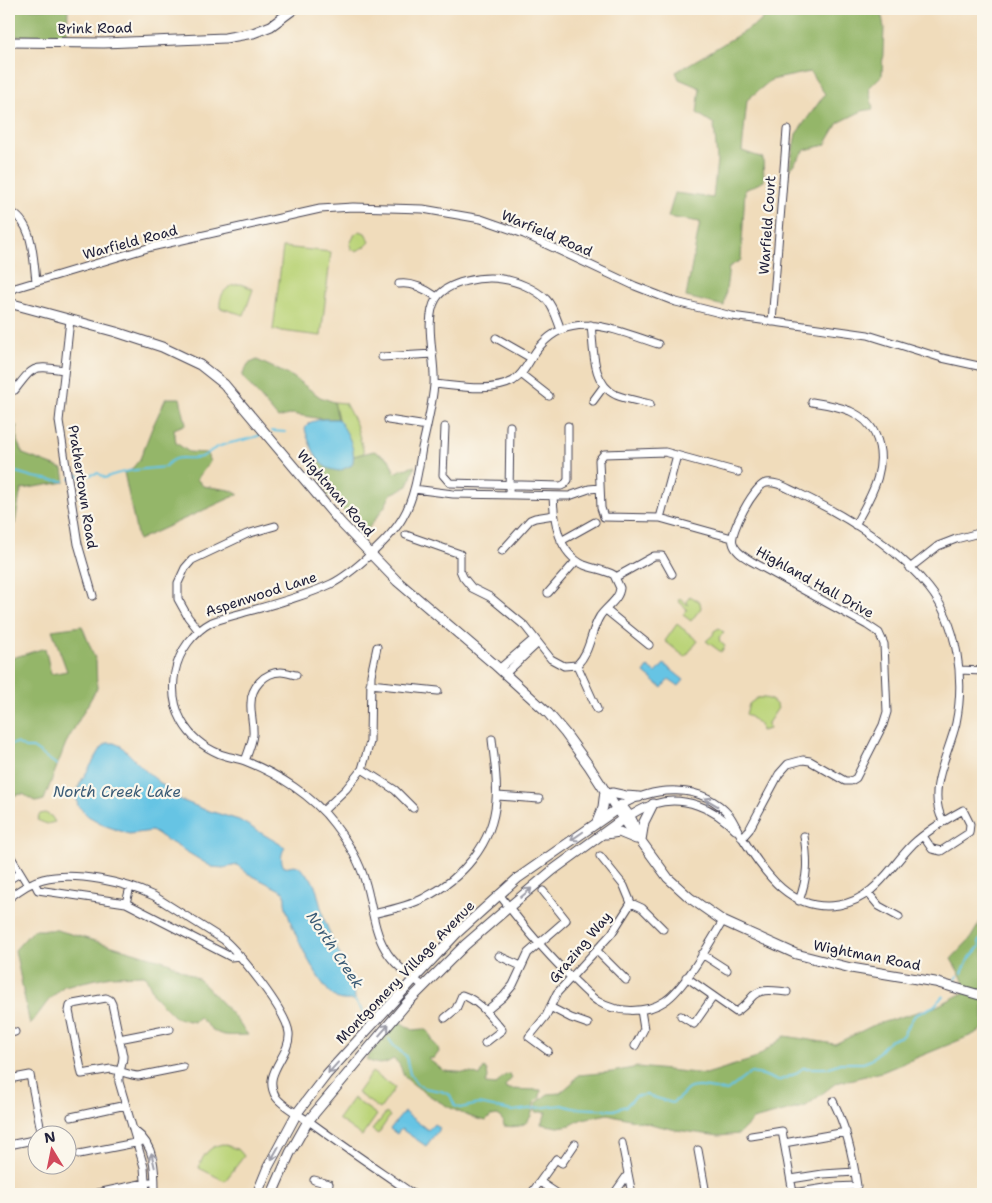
<svg xmlns="http://www.w3.org/2000/svg" width="992" height="1203" font-family="'Shantell Sans',sans-serif">
	<rect width="100%" height="100%" fill="#fbf7ec"/>
	<filter id="ink" filterUnits="userSpaceOnUse"><feTurbulence type="fractalNoise" baseFrequency=".02" numOctaves="2"/><feDisplacementMap in="SourceGraphic" scale="10" xChannelSelector="R" yChannelSelector="G"/><feConvolveMatrix kernelMatrix="1 2 1 2 8 2 1 2 1" color-interpolation-filters="sRGB"/></filter>
	<filter id="wash" filterUnits="userSpaceOnUse"><feTurbulence type="fractalNoise" baseFrequency=".0096" numOctaves="4" result="noise"/><feDisplacementMap in="SourceGraphic" scale="20" xChannelSelector="R" yChannelSelector="G"/><feGaussianBlur stdDeviation="1.12" result="paint"/><feColorMatrix in="noise" values="0 0 0 0 0 0 0 0 0 0 0 0 0 0 0 0 0 1.4 0 .05"/><feComposite in="paint" operator="in"/></filter>
	<g filter="url(#wash)">
		<rect width="100%" height="100%" fill="#f0dcbb"/>
		<path fill="#bbd479" stroke="#6e7b5a" d="M360,231L365,233L370,242L365,247L356,251L351,249L350,244L355,234Z
			M283,247L331,252L321,336L273,330Z
			M241,284L253,289L244,315L220,308C219,294 226,285 241,284Z
			M334,402L345,403L356,424L364,453L354,456L350,440L338,419Z
			M690,596L700,602L701,608L691,621L683,615L687,609L678,601L680,598L688,605L687,601Z
			M677,624L698,641L685,657L665,641Z
			M719,628L724,633L719,637L720,642L725,646L721,652L706,641L713,635L714,631Z
			M757,698C766,697 774,699 778,708L768,723L769,729L761,731L760,724L746,714L749,704Z
			M45,813L51,816L55,822L47,824L37,820L40,814Z
			M372,1072L395,1088L380,1109L357,1093Z
			M353,1098L377,1115L362,1136L338,1119Z
			M386,1113L390,1116L378,1134L372,1130Z
			M223,1144L239,1150L244,1156L225,1181L199,1168C202,1155 210,1146 223,1144Z"/>
		<path fill="#94b669" stroke="#5b6c52" d="M9,9H68L67,35L9,36Z
			M768,9H881L884,28L882,75L869,88L873,109L862,111L838,123L825,145L805,150L789,170L796,134L825,94L810,72L771,80L747,100L742,151L763,158L764,181L745,190L741,260L729,267L724,306L686,297L700,222L668,217L675,193L713,198L717,160L714,124L697,113L700,88L679,79L676,72L760,22Z
			M257,360L293,377L320,397L334,402L338,419H322L292,414L278,418L242,376L248,364Z
			M166,398H180L186,424L174,429L176,443L189,452L207,453L210,462L197,479L203,486L230,490L239,494L138,540L124,472L131,470L140,459L152,428Z
			M9,425L17,426V441L23,454L63,469L65,482L22,489L20,494L15,524L9,525Z
			M374,451L389,459L395,473L400,470L415,466L408,486L391,494L385,506L365,533L328,496L323,484L313,467L320,462L323,465L339,471L352,465L354,456Z
			M82,626L96,661L97,688L66,743L44,800L36,802L23,794L9,796V659L45,648L51,674L67,671L52,630Z
			M983,917V1029L972,1035L882,1072L836,1083L806,1106L753,1120L739,1134L719,1136L676,1130L608,1114L582,1119L571,1125L558,1127L541,1124L547,1112H535L536,1103L548,1094L560,1093L572,1083L578,1075L612,1072L638,1067L706,1074L754,1059L785,1036L835,1044L874,1025L937,1006L967,991L961,976L951,959L970,939Z
			M33,930H57L168,962L200,980L232,1014L248,1035C220,1036 218,1037 199,1017L194,1022L176,1018L155,997L145,975L111,976L64,986L48,1001L30,1025L15,950Z
			M398,1021L413,1030L423,1029L429,1032L433,1042L438,1047L439,1052L434,1058L428,1059L444,1071L471,1073L480,1076L484,1068L487,1070L488,1079L485,1083L486,1084L496,1085C500,1081 503,1074 510,1074L512,1078L505,1086L506,1089L541,1090L540,1097L534,1103C532,1122 524,1129 504,1126L503,1121L498,1115L491,1116L486,1121C460,1116 429,1097 408,1080C399,1074 405,1066 393,1059C383,1066 376,1065 366,1059Z"/>
		<path fill="#66c4e4" stroke="#447390" d="M322,419H338C347,431 357,450 352,465L339,471C333,470 328,469 323,465C316,459 306,437 305,428L311,422Z
			M664,664L684,680L679,686L669,679L662,688L644,673L648,667L656,673Z
			M107,743H114L121,746L147,772L181,800L203,809L239,820L285,847C281,854 280,860 284,867L294,865L298,866L311,878L316,888L324,919L333,941L354,983L355,1000C348,1000 341,1001 336,998C319,987 290,927 286,907C284,902 286,897 284,892L247,873L237,865L224,868L212,867L152,831L129,834L106,826L88,816L78,806L76,798L80,783L102,747Z
			M404,1112L428,1130L434,1124L440,1128L426,1146L401,1129L397,1134L390,1129Z"/>
		<g fill="none" stroke-linecap="round" stroke-linejoin="round">
			<path stroke="#66c4e4" stroke-width="2" d="M272,431L285,432
				M9,470L33,477L52,480L64,481
				M70,479L74,474L78,475L83,479L85,476L98,473L105,478C122,470 146,469 165,467C178,451 187,462 201,457C207,455 212,449 218,447C231,441 247,441 260,435
				M9,745L17,743L25,748H33L57,765
				M9,754V758
				M962,973L968,960L980,946L979,942L983,935
				M955,979L958,976
				M353,998L365,1014
				M389,1039L394,1046L406,1056L410,1074L417,1084L424,1088L441,1091L450,1095L455,1106L460,1108L479,1104L512,1111L562,1105L573,1108L614,1110L626,1106L636,1096L647,1095L672,1103C679,1099 682,1095 687,1090C695,1083 716,1090 727,1091L750,1073L763,1075L778,1081L795,1074L803,1068H827L840,1063H863L871,1060L889,1041L902,1036L915,1015L934,1006L943,996"/>
		</g>
	</g>
	<g filter="url(#ink)">
		<g fill="none" stroke-linecap="round" stroke-linejoin="round">
			<defs>
				<path id="minor" d="M9,211C34,222 33,258 36,281
					M399,284C413,282 426,289 437,297
					M9,293L15,288L151,247L320,209L353,207L423,209L481,219L524,234L635,286L676,302L732,316L868,335L942,358L983,367
					M70,320L59,421L78,544L93,596
					M772,322L787,130
					M591,325C594,348 591,383 616,395C626,399 639,401 650,404
					M496,338L531,358
					M382,357L433,354
					M521,374L549,396
					M434,384C458,386 490,393 513,381C526,373 531,355 541,345C573,308 620,332 658,344
					M15,390C34,365 33,366 64,370
					M593,401L604,386
					M812,402C825,404 838,406 850,411C861,416 870,423 875,434C890,466 871,496 855,525
					M388,420L427,426
					M445,427L443,475L450,483L561,486L565,484L568,480V426
					M414,489L453,494L569,496L589,489L600,488
					M509,495L510,426
					M660,518L677,455
					M406,535L460,554V570L463,577L472,588L490,597L525,626L551,659L564,666L577,665C591,651 590,632 600,616C607,606 619,600 620,588L614,575C605,570 594,569 584,565C558,553 554,521 553,496
					M732,538L660,518L604,517L601,508L599,460L604,454L665,452L738,472
					M561,541L595,522
					M502,551L530,520L535,518L554,515
					M910,568L938,546L956,539L983,532
					M616,577L654,556H662L672,574
					M548,593L576,561
					M606,610L649,645
					M199,631L188,617L178,599V583L185,568L192,560L247,534L275,526
					M577,665L597,709
					M499,669L534,639
					M960,670L983,671
					M505,674L537,644
					M370,684L438,691
					M245,761C248,753 252,743 253,735C254,724 250,714 251,703C251,688 264,672 281,672C286,672 291,674 296,675
					M362,769L395,790L413,808
					M497,796L539,799
					M619,807C653,786 702,782 730,816C735,823 738,832 743,839C765,874 792,913 839,905C875,899 889,868 913,844C928,830 945,820 963,810L970,824L969,833L941,851L932,849L923,836
					M323,811L346,789L362,769L370,742L371,675L377,647
					M626,818C635,813 643,807 654,804C683,795 715,808 735,830
					M742,838L749,830L779,774L788,764L803,760L810,761L845,781H851L856,778L883,725L887,712L884,644L879,633L867,625L751,561C745,557 735,552 733,543C729,532 755,485 766,483C777,481 788,489 798,493C846,516 896,546 929,588C958,624 965,679 956,723C949,754 926,790 943,821
					M9,854L28,885
					M600,856L624,886L631,903L642,908L663,929
					M9,877L10,879L20,873
					M34,882L38,890L126,903L231,957L240,956
					M499,894C523,926 548,956 577,983C583,989 590,996 597,1001C616,1013 646,1014 665,1001C685,988 710,942 723,921
					M869,894L879,906L899,917
					M9,898C19,890 30,882 43,879C76,871 124,882 154,896L224,940C240,954 287,1012 289,1033C291,1056 261,1073 276,1097C283,1107 303,1117 313,1124C346,1148 380,1171 413,1194
					M799,901C808,876 808,862 804,836
					M126,903L130,887
					M373,914C390,910 409,906 424,898C462,879 493,844 496,800C498,780 494,759 492,739
					M597,951L626,980
					M702,954L727,970
					M499,956L521,966
					M686,977L736,1012C743,1008 746,1004 751,998C760,987 774,991 787,992
					M423,986C409,975 394,965 385,949C373,929 372,903 365,881C359,860 347,841 334,824C313,796 278,774 245,761C237,758 228,757 220,754C186,740 168,709 175,672C179,651 193,632 212,622C249,610 297,600 331,584C352,574 392,537 403,517C415,497 418,471 422,448C427,427 432,406 434,385C436,360 423,321 436,299C447,281 483,276 502,279C517,281 535,289 546,299C554,307 557,320 561,330
					M550,1007L571,1018L588,1024
					M486,1011L503,997L513,985L528,953L566,920L543,891
					M681,1016L694,1024L713,997
					M445,1018L456,1009L462,995C480,1001 490,1016 502,1030L485,1043
					M9,1033L15,1032
					M119,1039L170,1029
					M635,1046L644,1029L641,1010
					M548,1051L529,1037L546,1016L557,993L612,933L631,903
					M9,1079L30,1075L42,1136
					M71,1117L126,1105
					M135,1131C156,1146 155,1172 155,1194
					M751,1136L782,1131L793,1193
					M622,1143L632,1194
					M784,1143L846,1132
					M9,1145L38,1139
					M698,1150L706,1194
					M79,1154L140,1142
					M791,1179L823,1174L855,1172
					M314,1180L329,1184L327,1194
					M540,1182L558,1194
					M97,1193L150,1182
					M146,1194L144,1167L119,1082C118,1073 123,1065 123,1056L112,1004L110,1000L106,998L73,1004L70,1006L69,1011L82,1074L111,1069C121,1071 128,1075 138,1076L183,1067
					M531,1194L556,1159L562,1163L575,1144
					M614,1194L628,1174
					M786,1194L832,1187L857,1186C853,1156 847,1128 833,1101"/>
				<path id="major" d="M9,42L104,43L225,38L253,33L271,26L294,9
					M9,303L116,332L162,347L200,365L224,384L341,523L397,581L494,664L548,713L565,733L589,766L627,825L641,841L668,878L690,898L723,921L796,954L851,968L935,982L983,996
					M612,793L626,796L639,797
					M621,805C628,814 636,823 636,835
					M597,822L603,807L605,791
					M606,834L619,832L636,839
					M641,840L644,822L653,804
					M257,1194L268,1167L297,1113L327,1074L414,979L456,934L518,878L617,809
					M272,1194L290,1153L308,1121L406,1004L465,945L509,907L553,870L623,819"/>
			</defs>
			<use href="#minor" stroke="#413e4e" stroke-width="9"/>
			<use href="#major" stroke="#413e4e" stroke-width="11"/>
			<use href="#minor" stroke="#fff" stroke-width="7"/>
			<use href="#major" stroke="#fff" stroke-width="9"/>
		</g>
		<defs><path id="oneway-shaft" d="M-6 0H5M1.5-3L5.5 0L1.5 3" fill="none" stroke-width="1.6" stroke-linecap="round" stroke-linejoin="round" transform="scale(1.25)"/></defs>
		<g stroke="#9c9ca7">
			<use href="#oneway-shaft" transform="translate(711 802) rotate(-149)"/>
			<use href="#oneway-shaft" transform="translate(577 836) rotate(145)"/>
			<use href="#oneway-shaft" transform="translate(526 893) rotate(-40)"/>
			<use href="#oneway-shaft" transform="translate(384 1030) rotate(-49)"/>
			<use href="#oneway-shaft" transform="translate(333 1068) rotate(132)"/>
			<use href="#oneway-shaft" transform="translate(275 1153) rotate(119)"/>
			<use href="#oneway-shaft" transform="translate(153 1160) rotate(-103)"/>
		</g>
	</g>
	<g text-anchor="middle" stroke-width="4.5" stroke-linejoin="round" paint-order="stroke">
		<g font-size="14" fill="#22223b" stroke="#fbf7ec">
			<text transform="translate(95 28) rotate(-1)" y="5">Brink Road</text>
			<text transform="translate(767 225) rotate(-86)" y="5">Warfield Court</text>
			<text transform="translate(547 233) rotate(23)" y="5">Warfield Road</text>
			<text transform="translate(130 242) rotate(-15)" y="5">Warfield Road</text>
			<text transform="translate(83 487) rotate(81)" y="5">Prathertown Road</text>
			<text transform="translate(336 493) rotate(49)" y="5">Wightman Road</text>
			<text transform="translate(815 582) rotate(29)" y="5">Highland Hall Drive</text>
			<text transform="translate(261 594) rotate(-18)" y="5">Aspenwood Lane</text>
			<text transform="translate(580 947) rotate(-50)" y="5">Grazing Way</text>
			<text transform="translate(867 955) rotate(11)" y="5">Wightman Road</text>
			<text transform="translate(405 972) rotate(-46)" y="5">Montgomery Village Avenue</text>
		</g>
		<g font-size="15" font-style="italic" fill="#3a5b76" stroke="#fbf7ec">
			<text x="117" y="797">North Creek Lake</text>
			<text transform="translate(335 950) rotate(56)" y="5">North Creek</text>
		</g>
	</g>
	<rect width="992" height="1203" fill="none" stroke="#fbf7ec" stroke-width="30"/>
	<g transform="translate(52 1150) rotate(350)"><circle r="24" fill="#fbf7ec" stroke="#a4a2a5"/>
	<path d="M0-4L9 19L0 12L-9 19Z" fill="#d1495b"/>
	<text y="-8" font-size="14" font-weight="bold" text-anchor="middle" fill="#22223b">N</text>
	</g>
</svg>
